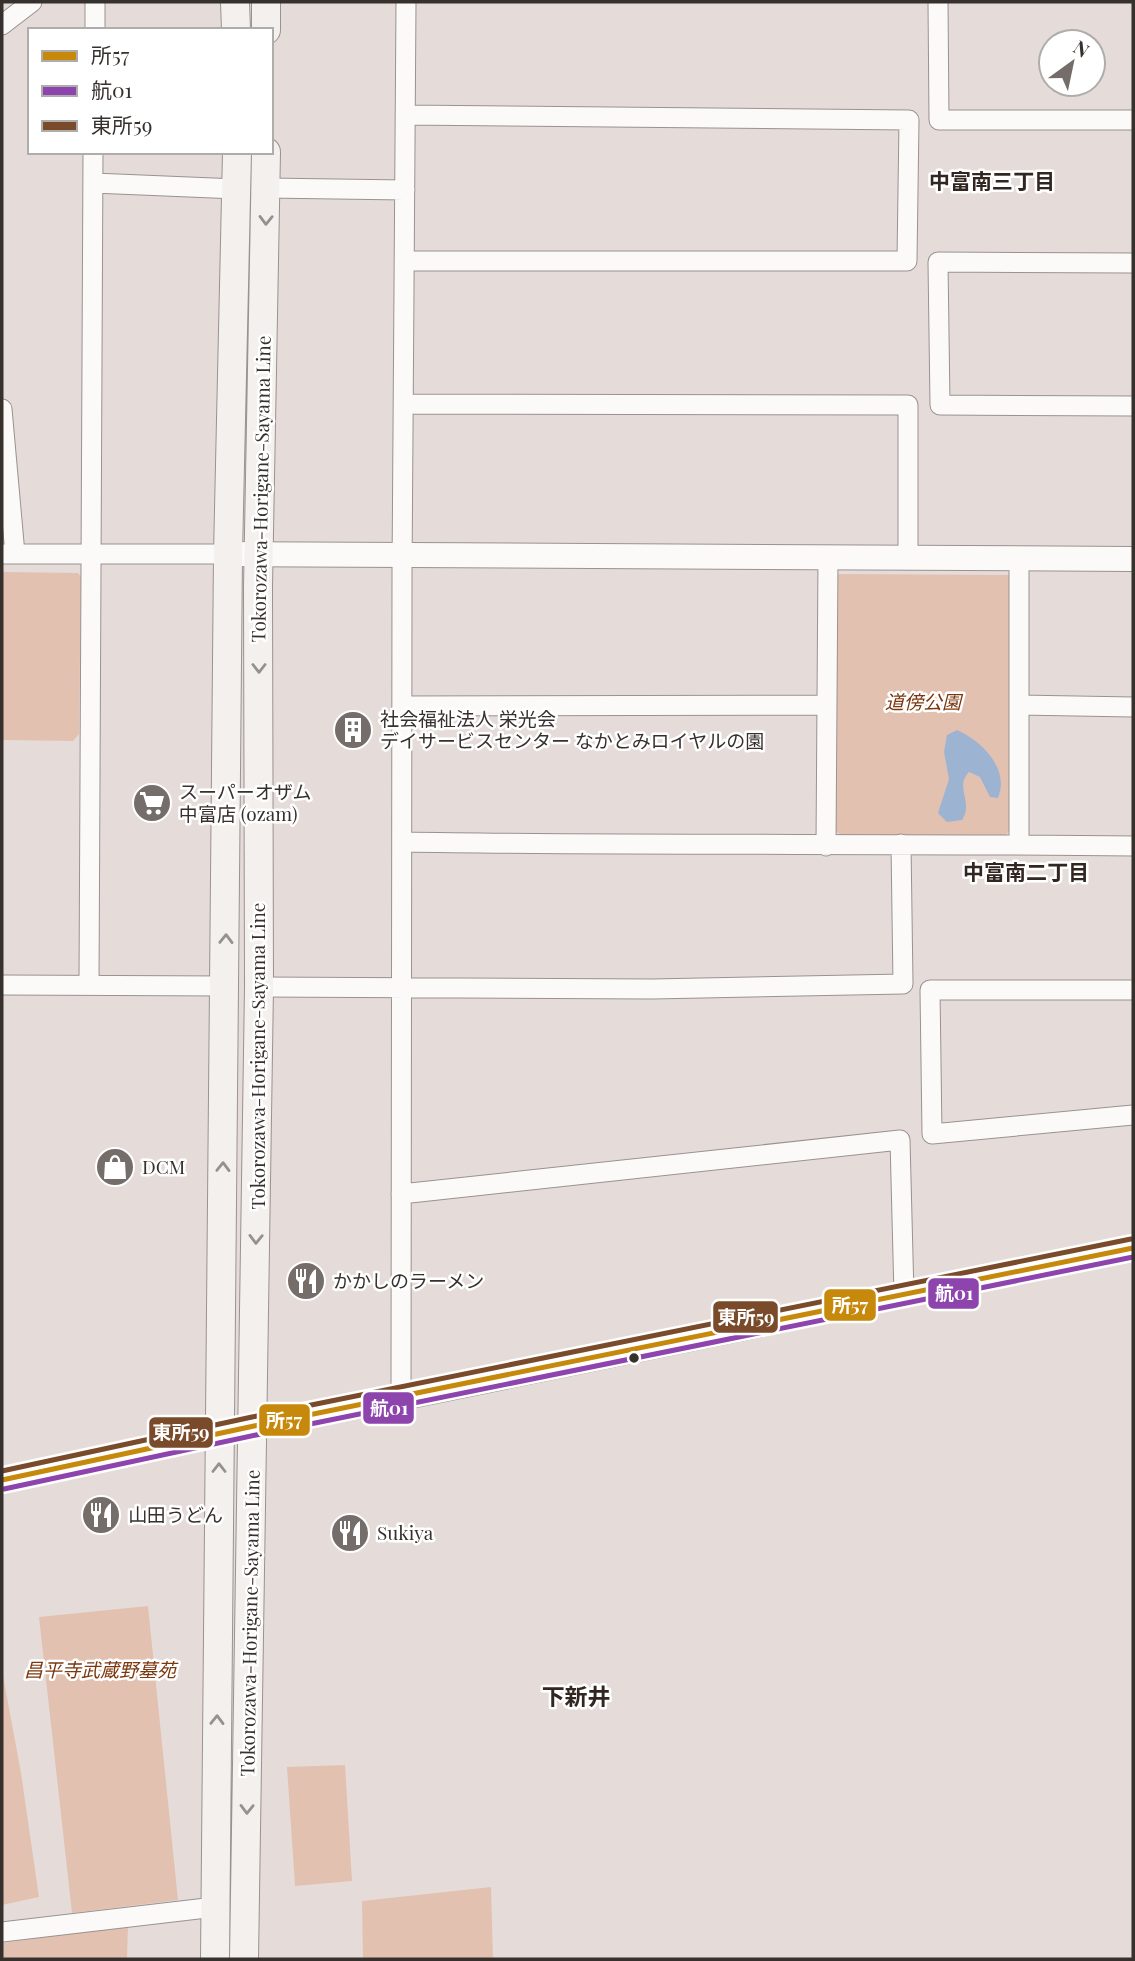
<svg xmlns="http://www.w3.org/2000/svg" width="1135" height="1961" font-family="'Playfair Display','Noto Sans JP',serif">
	<rect width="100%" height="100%" fill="#e5dcd9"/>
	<path fill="#e3c1b1" d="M2,572L78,573L81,577L79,734L73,741L2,740Z
		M837,574L1011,575V829L1005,836H842L834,830Z
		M148,1606L178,1900L72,1913L39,1617Z
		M2,1670L21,1773L39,1897L2,1905Z
		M345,1765L352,1881L295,1886L287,1767Z
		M491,1887L493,1959H363L362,1901Z
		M128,1926L127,1959H2V1943Z"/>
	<path fill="#9cb3d1" d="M957,730C982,741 1010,769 998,798L990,797L980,777L969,772C954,788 974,801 962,820L947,822L938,813L949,779L944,752L947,735Z"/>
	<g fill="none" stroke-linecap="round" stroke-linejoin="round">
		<defs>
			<path id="minor" d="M938,2L939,120H1133
				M2,25L32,2
				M95,30V2
				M93,183L237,189
				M267,188L405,190
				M404,261H907L909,120L405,115
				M1133,263L938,262L940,405L1133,406
				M403,404L908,405V558
				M2,409L15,554
				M2,554H228
				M1019,705L1133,707
				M402,706L827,705
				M402,842C646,846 889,843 1133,846
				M1019,844V559
				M826,846L828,559
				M2,985L225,986
				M89,985L93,152
				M259,987L652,989L903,984L901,844
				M1133,990H930L932,1134L1133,1115
				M401,1194L900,1140L904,1295
				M401,1398L402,574L406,2
				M2,1932L215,1907"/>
			<path id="tertiary" d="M228,554L1133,559
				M2,1480L254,1426L401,1398L1133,1248"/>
			<path id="secondary" d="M235,2L236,30
				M266,2V30
				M215,1959L228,554L237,152
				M244,1959L259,987L258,587L266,152"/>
		</defs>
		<use href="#minor" stroke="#99928f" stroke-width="21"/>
		<use href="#tertiary" stroke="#99928f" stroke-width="26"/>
		<use href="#secondary" stroke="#99928f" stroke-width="30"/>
		<use href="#minor" stroke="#fbfaf9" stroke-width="19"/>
		<use href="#tertiary" stroke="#fbfaf9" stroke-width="24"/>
		<use href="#secondary" stroke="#f4f0ed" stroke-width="28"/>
		<defs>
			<path id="bus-1" d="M2,1480L254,1426L1133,1248"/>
			<path id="bus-2" d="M4,1489L256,1435L1133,1257"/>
			<path id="bus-3" d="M2,1471L252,1417L1131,1239"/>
		</defs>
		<use href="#bus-1" stroke="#fff" stroke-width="10"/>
		<use href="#bus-2" stroke="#fff" stroke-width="10"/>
		<use href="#bus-3" stroke="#fff" stroke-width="10"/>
		<use href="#bus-1" stroke="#c7890c" stroke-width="5"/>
		<use href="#bus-2" stroke="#8e44ad" stroke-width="5"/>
		<use href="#bus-3" stroke="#7a4b2a" stroke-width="5"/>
	</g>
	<defs><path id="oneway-chevron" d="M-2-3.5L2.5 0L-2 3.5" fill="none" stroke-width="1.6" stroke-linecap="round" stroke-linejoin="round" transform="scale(1.75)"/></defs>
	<g stroke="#96908e">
		<use href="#oneway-chevron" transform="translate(266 220) rotate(91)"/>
		<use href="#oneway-chevron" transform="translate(259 668) rotate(90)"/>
		<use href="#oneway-chevron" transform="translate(226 939) rotate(-89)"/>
		<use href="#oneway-chevron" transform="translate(223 1167) rotate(-89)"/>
		<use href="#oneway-chevron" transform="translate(256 1239) rotate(91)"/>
		<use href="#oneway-chevron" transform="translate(219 1468) rotate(-90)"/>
		<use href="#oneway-chevron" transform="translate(217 1720) rotate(-89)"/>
		<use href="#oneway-chevron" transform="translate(247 1809) rotate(91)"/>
	</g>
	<defs>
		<symbol id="building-disc" viewBox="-11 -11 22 22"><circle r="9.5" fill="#746d6a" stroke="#fff"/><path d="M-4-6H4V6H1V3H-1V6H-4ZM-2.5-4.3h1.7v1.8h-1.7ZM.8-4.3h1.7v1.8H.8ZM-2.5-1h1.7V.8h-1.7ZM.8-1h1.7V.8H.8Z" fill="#fff"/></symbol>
		<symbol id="supermarket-disc" viewBox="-11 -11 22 22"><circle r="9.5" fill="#746d6a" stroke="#fff"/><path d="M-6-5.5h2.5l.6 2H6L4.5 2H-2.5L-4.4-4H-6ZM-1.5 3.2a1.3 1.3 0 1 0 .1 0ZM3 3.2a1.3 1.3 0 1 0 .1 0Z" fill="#fff"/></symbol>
		<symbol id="shop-disc" viewBox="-11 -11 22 22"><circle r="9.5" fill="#746d6a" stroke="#fff"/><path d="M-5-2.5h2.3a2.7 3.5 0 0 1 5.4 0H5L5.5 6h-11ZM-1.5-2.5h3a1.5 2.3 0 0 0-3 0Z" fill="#fff"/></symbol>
		<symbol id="restaurant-disc" viewBox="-11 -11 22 22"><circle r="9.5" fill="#746d6a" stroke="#fff"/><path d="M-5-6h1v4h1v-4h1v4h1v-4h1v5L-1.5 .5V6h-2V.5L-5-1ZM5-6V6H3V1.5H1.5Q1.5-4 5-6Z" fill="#fff"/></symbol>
	</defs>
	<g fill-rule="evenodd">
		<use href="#building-disc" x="331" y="708" width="44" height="44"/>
		<use href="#supermarket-disc" x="130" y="781" width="44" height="44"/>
		<use href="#shop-disc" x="93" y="1145" width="44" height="44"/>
		<use href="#restaurant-disc" x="284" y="1259" width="44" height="44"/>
		<use href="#restaurant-disc" x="79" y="1493" width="44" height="44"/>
		<use href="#restaurant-disc" x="328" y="1511" width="44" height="44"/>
	</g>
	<circle fill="#37312e" stroke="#fff" stroke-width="2.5" cx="634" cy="1358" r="6"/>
	<g text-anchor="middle" stroke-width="5" stroke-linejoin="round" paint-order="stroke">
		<g font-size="19" fill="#37312e" stroke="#fff">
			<text transform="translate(261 489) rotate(-89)" y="7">Tokorozawa-Horigane-Sayama Line</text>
			<text transform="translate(258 1056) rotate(-90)" y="7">Tokorozawa-Horigane-Sayama Line</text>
			<text transform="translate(250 1623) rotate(-89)" y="7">Tokorozawa-Horigane-Sayama Line</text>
		</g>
		<g font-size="19" font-style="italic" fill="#7c370f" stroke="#fff">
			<text x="923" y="709">道傍公園</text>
			<text x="100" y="1677">昌平寺武蔵野墓苑</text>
		</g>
		<g font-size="19" fill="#37312e" stroke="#fff" text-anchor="start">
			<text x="380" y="726">社会福祉法人 栄光会<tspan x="380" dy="22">デイサービスセンター なかとみロイヤルの園</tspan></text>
			<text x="179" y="799">スーパーオザム<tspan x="179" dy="22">中富店 (ozam)</tspan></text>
			<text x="142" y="1174">DCM</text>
			<text x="333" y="1288">かかしのラーメン</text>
			<text x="128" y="1522">山田うどん</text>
			<text x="377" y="1540">Sukiya</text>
		</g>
		<g font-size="21" font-weight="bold" fill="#322620" stroke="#fff">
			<text x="992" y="189">中富南三丁目</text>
			<text x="1026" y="880">中富南二丁目</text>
		</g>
		<g font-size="23" font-weight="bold" fill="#322620" stroke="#fff">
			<text x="576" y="1705">下新井</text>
		</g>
	</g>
	<g stroke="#fff" stroke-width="2.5">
		<rect x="927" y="1277" width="53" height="33" rx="7" fill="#8e44ad"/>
		<rect x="823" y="1288" width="54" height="34" rx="7" fill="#c7890c"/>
		<rect x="712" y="1300" width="67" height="34" rx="7" fill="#7a4b2a"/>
		<rect x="362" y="1391" width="53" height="34" rx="7" fill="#8e44ad"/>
		<rect x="258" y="1403" width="53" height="34" rx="7" fill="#c7890c"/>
		<rect x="148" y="1416" width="66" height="33" rx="7" fill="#7a4b2a"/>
	</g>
	<g font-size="19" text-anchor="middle" font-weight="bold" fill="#fff">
		<text x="954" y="1300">航01</text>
		<text x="850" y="1312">所57</text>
		<text x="746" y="1324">東所59</text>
		<text x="389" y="1415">航01</text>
		<text x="284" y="1427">所57</text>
		<text x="181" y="1439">東所59</text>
	</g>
	<rect width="1135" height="1961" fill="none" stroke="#37312e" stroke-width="7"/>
	<rect x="28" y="28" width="245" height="126" fill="#ffffff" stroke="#afadab" stroke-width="2"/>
	<rect x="42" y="51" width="35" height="10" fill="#c7890c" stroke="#afadab" stroke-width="2"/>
	<text x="91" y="63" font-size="21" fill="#37312e">所57</text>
	<rect x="42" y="86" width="35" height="10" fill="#8e44ad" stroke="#afadab" stroke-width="2"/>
	<text x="91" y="98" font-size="21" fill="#37312e">航01</text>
	<rect x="42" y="121" width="35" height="10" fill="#7a4b2a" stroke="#afadab" stroke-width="2"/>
	<text x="91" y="133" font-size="21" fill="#37312e">東所59</text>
	<g transform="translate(1072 63) rotate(33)"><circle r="33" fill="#ffffff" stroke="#afadab" stroke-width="2"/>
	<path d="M0-5L12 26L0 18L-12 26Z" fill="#746d6a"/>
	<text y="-10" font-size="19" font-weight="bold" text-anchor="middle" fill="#37312e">N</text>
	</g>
</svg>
